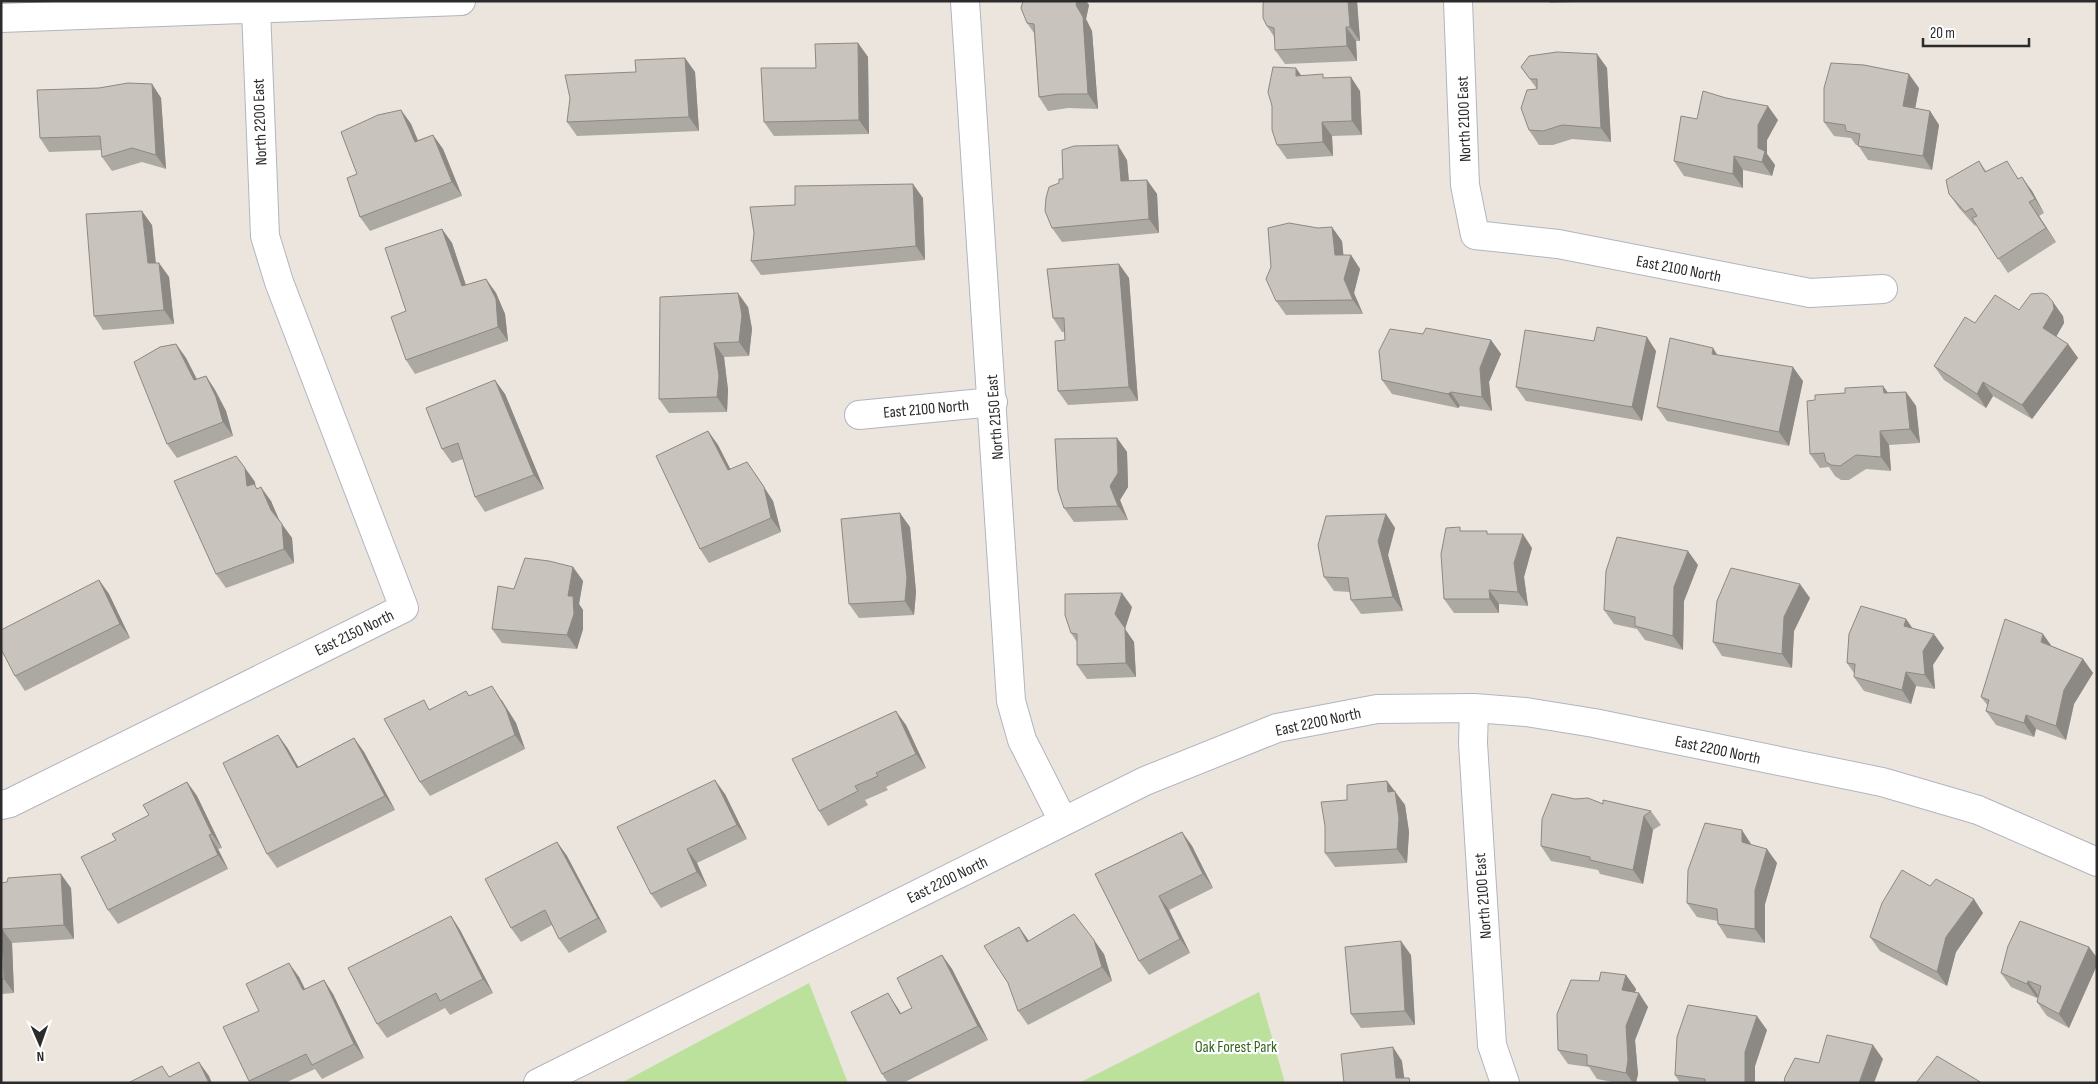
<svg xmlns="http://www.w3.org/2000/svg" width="2098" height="1084" font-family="'Sofia Sans Condensed',sans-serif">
	<rect width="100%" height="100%" fill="#ece5de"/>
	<path fill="#bce19d" d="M809,983L848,1083H621Z
		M1259,992L1285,1083H1079Z"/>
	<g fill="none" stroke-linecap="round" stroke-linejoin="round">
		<defs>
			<path id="street" d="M965,1L1011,701L1022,740L1063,821
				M1458,1L1465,185L1475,235L1558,244L1810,293L1883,289
				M1,18L461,1
				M859,415L993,402
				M1474,708L1473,743L1492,1045L1505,1083
				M1,805L10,803L404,608L279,282L265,236L256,9
				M538,1083L1145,781L1277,728L1377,709L1474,708L1526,712L1594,723L1882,782L1978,810L2097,862"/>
		</defs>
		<use href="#street" stroke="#b1b5be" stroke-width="30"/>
		<use href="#street" stroke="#fff" stroke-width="28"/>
	</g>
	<path fill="#aca8a2" d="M1023,1H1086L1089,5L1086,19L1092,31L1098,109L1068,108L1048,111L1039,97L1034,33L1027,23Z
		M1357,1L1360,41H1356L1357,61L1285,64L1275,50V38L1267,26Z
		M1549,1H1600L1550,3Z
		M858,43L868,57L869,134L774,136L764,122L816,68Z
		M1597,54L1607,68L1611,142L1572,139L1553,145H1539L1529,130L1537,89L1521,67Z
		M685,58L695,72L699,131L577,136L567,122L636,72Z
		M1301,76L1326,78L1360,91L1362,135L1332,136L1333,156L1287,159L1277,145Z
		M152,84L161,98L166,169L142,162L112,171L102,157V150L49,152L40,138L99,88Z
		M1919,88L1915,108L1930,111L1939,125L1932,170L1868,160L1858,145H1856L1851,138L1834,136L1824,122Z
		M401,110L411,124L418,140L433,135L443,149L462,196L370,231L360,217L357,174Z
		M1697,119L1778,120L1767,140V154L1775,165L1772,176L1743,170V188L1684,176L1674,161Z
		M1127,160L1129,181L1147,180L1157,194L1159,233L1062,242L1052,228L1059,183L1063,179Z
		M1979,161L1986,171L2019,178L2032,191L2044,213L2039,216L2056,242L2008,273L1976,225L1975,226L1959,208L1949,194Z
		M923,198L925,260L761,275L751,261L795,205Z
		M152,225L156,263H159L169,277L174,324L103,330L94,316Z
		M442,229L452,243L466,285L486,279L496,293L505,314L508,341L415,374L406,360V311Z
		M1342,241L1343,255H1351L1360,269L1354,293L1363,314L1286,315L1276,301Z
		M1119,264L1129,278L1138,401L1068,405L1058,391L1065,340L1064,332H1062L1053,318Z
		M748,307L752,329L749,356L724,357L728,390L727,412L669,413L659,399Z
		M2019,310L2063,316L2064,323L2056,337L2068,344L2078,358L2032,419L1993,396L1986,408L1944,380L1934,366L1975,323Z
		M1491,340L1501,354L1489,382L1492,411L1460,406L1458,408L1392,394L1382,380Z
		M1594,341L1656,351L1642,421L1526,401L1516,387Z
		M176,344L186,358L197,379L206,376L215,390L226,411L233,436L177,458L167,444Z
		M1717,355L1803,381L1789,446L1667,421L1657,407Z
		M1883,386L1888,393L1906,392L1916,406L1920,443L1889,445L1891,471L1866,469L1849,480H1841L1835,476L1829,467L1820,468L1810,454L1815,400L1845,393Z
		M505,394L544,489L485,512L475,497L463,459L452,463L442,449Z
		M708,431L718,445L730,469L757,476L773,501L781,532L709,563L700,549Z
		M1117,438L1127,452L1128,487L1120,500L1128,520L1074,522L1064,508Z
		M236,456L255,482V486L257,489L271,501L279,521L292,538L294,563L226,588L216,574Z
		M1386,514L1395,528L1388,555L1403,611L1361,614L1351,600L1350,592L1334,591L1324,577Z
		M910,527L916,592L914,615L859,618L849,604Z
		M1462,531L1489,534L1532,548L1524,577L1528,606L1499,604V613H1454L1444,599Z
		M1698,565L1684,601L1683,650L1645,640L1637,629L1614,624L1604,610Z
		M573,567L583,581L579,604L583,610V629L577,649L502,643L492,629L514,589Z
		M99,580L109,594L130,638L25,691L15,676Z
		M1810,598L1794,631L1792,668L1722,656L1713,642Z
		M1132,607L1125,629L1134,642L1136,677L1087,679L1077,665V642L1071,633Z
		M1906,619L1912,628L1944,648L1933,665L1935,689L1916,686L1911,704L1864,691L1854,677V673L1847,663Z
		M2052,646L2083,659L2093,673L2074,704L2066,740L2036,729L2034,737L1996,725L1986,711L1988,706L1981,697Z
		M470,696L502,700L516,723L525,749L430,796L420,782L430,709Z
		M906,725L926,768L886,787L888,790L865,800L868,805L828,826L819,811Z
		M278,735L288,749L298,767L354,738L364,752L395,810L277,868L267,854Z
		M1387,781L1405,805L1409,832L1407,863L1335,867L1325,853L1347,800Z
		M187,782L197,796L222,848L218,849L228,869L118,924L108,910L116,840L149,815Z
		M725,794L747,839L697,863L707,886L661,908L651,894Z
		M1603,804L1651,811L1661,825L1653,830L1643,884L1600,874L1598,870L1551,861L1541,846Z
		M1182,832L1192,846L1213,888L1169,910L1190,953L1149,975L1139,961L1095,874Z
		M557,842L567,856L607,932L569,953L559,939L552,925L521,942L511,928Z
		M1751,844V845L1777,863L1765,904V943L1727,938L1718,924V921L1697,917L1687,903Z
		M1,883L71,888L74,939L12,943L14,993L1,994Z
		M1930,886L1983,913L1956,952L1947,986L1880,951L1870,937Z
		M451,916L460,930L493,993L450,1015L445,1008L387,1038L377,1024Z
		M1019,927L1028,941L1104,954L1112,981L1028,1025L1018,1011Z
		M2089,947L2097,958V965L2069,1028L2047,1016L2037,1002L2039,995L2037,998L2011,987L2001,973Z
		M942,955L952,969L988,1040L903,1083H888L882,1074L897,1007L901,1014L912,1008Z
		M1411,955L1415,1025L1361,1028L1351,1014Z
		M1626,975L1636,989L1635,992L1648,1007L1635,1040L1638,1074L1636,1083H1617L1597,1079L1589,1067L1568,1064L1558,1050L1599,981Z
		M299,977L305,989L324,980L333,994L364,1058L322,1079L315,1069L285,1083H250L249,1081L259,1011Z
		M1767,1030L1755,1066V1083H1680L1675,1075Z"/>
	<path fill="#8c8884" d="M1077,1H1086L1089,5L1086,19L1092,31L1098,109L1088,94L1076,5Z
		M1348,1H1357L1360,41L1350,27Z
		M1346,27L1356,41L1357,61L1347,46Z
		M858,43L868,57L869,134L859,120Z
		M1597,54L1607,68L1611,142L1601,128Z
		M685,58L695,72L699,131L689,117Z
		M1296,68L1306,82L1296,76Z
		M1909,74L1919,88L1913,120L1903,106Z
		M1351,77L1360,91L1362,135L1352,121Z
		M152,84L161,98L166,169L156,155Z
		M1768,106L1778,120L1767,140V154L1775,165L1772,176L1762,162L1758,148V125Z
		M401,110L411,124L424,156L415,142Z
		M1930,111L1939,125L1932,170L1923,156Z
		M1322,122L1332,136L1333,156L1323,142Z
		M433,135L443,149L462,196L452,182Z
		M1118,145L1127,160L1130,195L1121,181Z
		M1734,156L1743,170V188L1733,174Z
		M2022,177L2032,191L2044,213L2035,199Z
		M1147,180L1157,194L1159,233L1149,219Z
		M913,184L923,198L925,260L916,246Z
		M2029,202L2039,216L2056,242L2046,228Z
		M142,211L152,225L157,277L148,263Z
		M1332,227L1342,241L1345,269L1335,255Z
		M442,229L452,243L471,301L462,286Z
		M1351,255L1360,269L1354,293L1363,314L1353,300L1344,279Z
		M159,263L169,277L174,324L164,310Z
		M1119,264L1129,278L1138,401L1129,387Z
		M486,279L496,293L505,314L508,341L498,327Z
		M738,293L748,307L752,329L749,356L739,342Z
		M2053,302L2063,316L2064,323L2053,342L2043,328Z
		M1647,337L1656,351L1642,421L1632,407Z
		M1491,340L1501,354L1489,382L1492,411L1482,397L1480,368Z
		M714,343L724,357L728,390L727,412L717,397Z
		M176,344L186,358L204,394L194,380Z
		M2068,344L2078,358L2032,419L2022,405Z
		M1713,348L1722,362L1712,354Z
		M1793,367L1803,381L1789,446L1779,432Z
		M206,376L215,390L226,411L233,436L223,422Z
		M495,380L505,394L544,489L534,475Z
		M1983,382L1993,396L1986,408L1977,394Z
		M1883,386L1893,400L1884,393Z
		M1451,392L1460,406L1458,408L1448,394Z
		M1906,392L1916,406L1920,443L1910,429Z
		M708,431L718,445L738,484L728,470Z
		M1880,431L1889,445L1891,471L1881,457Z
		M1117,438L1127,452L1128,487L1120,500L1128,520L1118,506L1110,486Z
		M747,462L773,501L781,532L771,518Z
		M245,468L255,482L257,501L247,486Z
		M261,487L271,501L281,524L271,510Z
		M900,513L910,527L916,592L914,615L905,601Z
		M1386,514L1395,528L1388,555L1403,611L1393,597L1378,541Z
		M282,524L292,538L294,563L284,549Z
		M1523,534L1532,548L1524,577L1528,606L1518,592L1514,563Z
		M1688,551L1698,565L1684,601L1683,650L1673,636L1674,587Z
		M573,567L583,581L579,604L583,610V629L577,649L567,635L568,596Z
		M99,580L109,594L130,638L120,624Z
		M1800,584L1810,598L1794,631L1792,668L1782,654L1784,617Z
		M1489,590L1499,604V613L1490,599Z
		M1122,593L1132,607L1125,629L1134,642L1136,677L1126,663L1115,614Z
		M1906,619L1916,633L1904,626Z
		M1934,634L1944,648L1933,665L1935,689L1925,675L1923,651Z
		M2043,634L2053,648L2041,642Z
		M2083,659L2093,673L2074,704L2066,740L2056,726L2064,690Z
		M1906,672L1916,686L1911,704L1902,690Z
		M492,686L516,723L525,749L515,735Z
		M896,711L906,725L926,768L916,754Z
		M2026,715L2036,729L2034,737L2024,723Z
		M278,735L288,749L307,782L297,768Z
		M354,738L364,752L395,810L385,796Z
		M715,780L725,794L747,839L737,825Z
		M1387,781L1405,805L1409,832L1407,863L1397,849L1388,792Z
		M187,782L197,796L222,848L212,834Z
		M1644,816L1653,830L1643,884L1633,870Z
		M1742,830L1751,844V856L1742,842Z
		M1182,832L1192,846L1213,888L1203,874Z
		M209,835L218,849L228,869L218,855Z
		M557,842L567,856L607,932L598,918Z
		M687,849L697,863L707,886L697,872Z
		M1767,849L1777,863L1765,904V943L1755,929V890Z
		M61,874L71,888L74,939L64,925Z
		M1159,896L1169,910L1190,953L1180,939Z
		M1974,899L1983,913L1956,952L1947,986L1937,972L1946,937Z
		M451,916L460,930L493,993L483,979Z
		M1019,927L1029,941L1027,942Z
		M2,929L12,943L14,993L4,979Z
		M1094,940L1104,954L1112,981L1102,967Z
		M1401,941L1411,955L1415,1025L1405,1011Z
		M2089,947L2097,958V965L2069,1028L2059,1014Z
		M942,955L952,969L988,1040L978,1026Z
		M289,963L299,977L312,1004L303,990Z
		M1626,975L1636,989L1631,1004L1622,990Z
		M324,980L333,994L364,1058L354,1044Z
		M2028,981L2038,995L2037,998L2027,984Z
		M888,993L897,1007L910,1028L900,1014Z
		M1639,993L1648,1007L1635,1040L1638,1074L1636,1083H1633L1626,1073V1026Z
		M1757,1016L1767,1030L1755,1066V1083H1745V1052Z
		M1873,1045L1883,1059L1874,1083H1859Z
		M1393,1047L1402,1061L1405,1083L1396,1078Z
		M199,1062L209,1076L212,1083H209Z"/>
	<path fill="#c8c3bc" stroke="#8c8884" d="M1023,1H1077L1076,5L1083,17L1088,94H1059L1039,97L1034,24L1027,23L1021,8Z
		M1264,1H1348L1350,27H1346L1347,46L1275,50L1274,28L1267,26L1263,18V4Z
		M858,43L859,120L764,122L761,68H816L815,44Z
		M1557,52L1597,54L1601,128L1562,125L1543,131L1529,130L1521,108L1527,90L1537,89V79H1530L1521,67L1529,56Z
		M685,58L689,117L567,122L570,98L565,75L636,72L635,60Z
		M1831,63L1864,65L1909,74L1903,106L1930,111L1923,156L1858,146L1860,134L1846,131L1845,125L1824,122V88Z
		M1273,67L1296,68V76L1323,74V78L1351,77L1352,121L1322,122L1323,142L1277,145L1272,130V106L1268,92Z
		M128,83L152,84L156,155L132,148L102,157L100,136L40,138L37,90L99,88Z
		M1703,91L1726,98L1768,106L1758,125V148L1765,151L1762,162L1734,156L1733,174L1674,161L1681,116L1697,119Z
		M401,110L415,142L433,135L452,182L360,217L347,178L357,174L341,132L378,115Z
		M1118,145L1121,181L1147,180L1149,219L1052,228L1045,211L1046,198L1049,187L1059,183V179H1063L1062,150L1074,146Z
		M1979,161L1985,172L2007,161L2018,179L2022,177L2035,199L2029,202L2046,228L1998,259L1972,218L1977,216L1972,208L1965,212L1949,194L1946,180Z
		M913,184L916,246L751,261L754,233L750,207L795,205V186Z
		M142,211L148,263H159L164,310L94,316L86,214Z
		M1289,223L1318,228L1332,227L1335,255H1351L1344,279L1353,300L1276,301L1266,279L1271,267L1268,228Z
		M442,229L462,286L486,279L496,299L498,327L406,360L391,317L406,311L385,248Z
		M1119,264L1129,387L1058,391L1055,341L1065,340L1064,318H1053L1047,269Z
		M738,293L742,315L739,342L714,343L719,376L717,397L659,399L660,297Z
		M2042,293L2047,295L2053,302L2054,309L2043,328L2068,344L2022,405L1983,382L1977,394L1934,366L1965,317L1975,323L1995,295L2019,310L2031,294Z
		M1597,327L1647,337L1632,407L1516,387L1525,330L1594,341Z
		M1426,328L1491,340L1480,368L1482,397L1451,392L1448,394L1382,380L1379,351L1390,329L1423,334Z
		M1670,338L1713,348L1712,354L1793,367L1779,432L1657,407Z
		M176,344L194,380L206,376L216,397L223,422L167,444L134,362L160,347Z
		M495,380L534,475L475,497L458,443L442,449L426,408Z
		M1883,386L1884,393L1906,392L1910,429L1880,431L1881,457L1856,455L1840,466L1831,465L1826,462L1824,453L1810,454L1807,401L1815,400V395L1845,393V388Z
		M708,431L728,470L747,462L764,487L771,518L700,549L656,456Z
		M1117,438L1118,473L1110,486L1118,506L1064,508L1058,490L1055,439Z
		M236,456L245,468L247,486L254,484L257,489L261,487L271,510L282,524L284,549L216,574L174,481Z
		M900,513L907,578L905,601L849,604L841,519Z
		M1386,514L1378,541L1393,597L1351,600L1348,578L1324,577L1318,545L1326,516Z
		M1460,527V531H1487V534H1523L1514,563L1518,592L1489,590L1490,599H1444L1441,554L1446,528Z
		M1617,537L1688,551L1674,587L1673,636L1635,626V617L1604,610L1606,571Z
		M525,558L549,561L573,567L568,596H573L574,614L567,635L492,629L498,586L514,589Z
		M1731,568L1800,584L1784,617L1782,654L1713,642L1717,601Z
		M99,580L120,624L15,676L1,649V630Z
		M1122,593L1115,614L1125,628L1126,663L1077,665V634L1071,633L1065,615V594Z
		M1861,606L1906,619L1904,626L1934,634L1923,651L1925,675L1906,672L1902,690L1854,677L1855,664L1847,663L1849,634Z
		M2005,619L2043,634L2041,642L2083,659L2064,690L2056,726L2026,715L2024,723L1986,711L1989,700L1981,697Z
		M492,686L506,709L515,735L420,782L384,719L424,700L429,710L466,691L469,696Z
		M896,711L916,754L876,773L878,776L855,786L858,791L819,811L792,759Z
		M278,735L297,768L354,738L385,796L267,854L223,763Z
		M715,780L737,825L687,849L697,872L651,894L617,827Z
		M1387,781L1388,792L1395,791L1399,818L1397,849L1325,853V826L1321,802L1347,800V785Z
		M187,782L212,834L209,835L218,855L108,910L81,857L116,840L112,834L149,815L143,805Z
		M1552,794L1575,799L1588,798L1603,804V800L1651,811L1644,816L1633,870L1590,860V857L1541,846L1542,819Z
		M1705,823L1742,830V842L1767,849L1755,890V929L1718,924L1717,909L1687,903L1688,870Z
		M1182,832L1203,874L1159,896L1180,939L1139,961L1095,874Z
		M557,842L598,918L559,939L545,910L511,928L485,879Z
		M1902,870L1930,886L1936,879L1974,899L1946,937L1937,972L1870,937L1882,903Z
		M61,874L64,925L2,929L4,979H1V883L7,882L8,878Z
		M1074,914L1094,940L1102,967L1018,1011L1008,983L984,946L1019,927L1027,942Z
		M451,916L483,979L440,1001L436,993L377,1024L348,968Z
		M2020,921L2089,947L2059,1014L2037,1002L2041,986L2028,981L2027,984L2001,973L2008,946Z
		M1401,941L1405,1011L1351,1014L1345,947Z
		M942,955L978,1026L882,1074L851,1012L888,993L900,1014L912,1008L897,978Z
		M289,963L303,990L324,980L354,1044L312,1065L306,1054L249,1081L223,1027L259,1011L246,984Z
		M1601,972L1626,975L1622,990L1639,993L1626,1026L1628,1060L1626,1073L1587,1065V1055L1558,1050L1557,1014L1571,980L1599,981Z
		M1688,1005L1757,1016L1745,1052V1083H1705V1079L1675,1075L1677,1037Z
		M1827,1035L1873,1045L1859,1083H1784L1785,1077L1795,1058L1819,1063Z
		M1393,1047L1396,1078H1409L1410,1083H1344L1341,1054Z
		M1937,1056L1982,1083H1916Z
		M199,1062L209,1083H128L162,1066L169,1077Z"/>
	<g text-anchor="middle" stroke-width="4.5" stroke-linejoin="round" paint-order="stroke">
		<g font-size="16" fill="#2b2b2b" stroke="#fff">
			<text transform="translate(1463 119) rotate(-92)" y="6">North 2100 East</text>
			<text transform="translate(259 122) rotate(-92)" y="6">North 2200 East</text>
			<text transform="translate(1679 268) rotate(11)" y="6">East 2100 North</text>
			<text transform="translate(926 408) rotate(-5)" y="6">East 2100 North</text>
			<text transform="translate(994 417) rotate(-94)" y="6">North 2150 East</text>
			<text transform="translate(354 632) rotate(-26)" y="6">East 2150 North</text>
			<text transform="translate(1318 721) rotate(-12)" y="6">East 2200 North</text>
			<text transform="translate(1718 749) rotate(12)" y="6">East 2200 North</text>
			<text transform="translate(947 879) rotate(-26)" y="6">East 2200 North</text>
			<text transform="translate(1482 896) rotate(-94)" y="6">North 2100 East</text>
		</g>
		<g font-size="16" fill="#35661d" stroke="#fff">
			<text x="1236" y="1052">Oak Forest Park</text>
		</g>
	</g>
	<rect width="2098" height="1084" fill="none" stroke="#2b2b2b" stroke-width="5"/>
	<g transform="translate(40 1044) rotate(178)" stroke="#ffffff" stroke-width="4" paint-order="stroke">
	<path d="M0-4L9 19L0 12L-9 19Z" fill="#2b2b2b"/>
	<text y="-8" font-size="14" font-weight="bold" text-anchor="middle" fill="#2b2b2b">N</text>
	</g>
	<path d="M1923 38v8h106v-8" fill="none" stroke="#2b2b2b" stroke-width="2.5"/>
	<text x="1930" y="38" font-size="15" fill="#2b2b2b" stroke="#ffffff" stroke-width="4" paint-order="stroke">20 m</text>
</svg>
